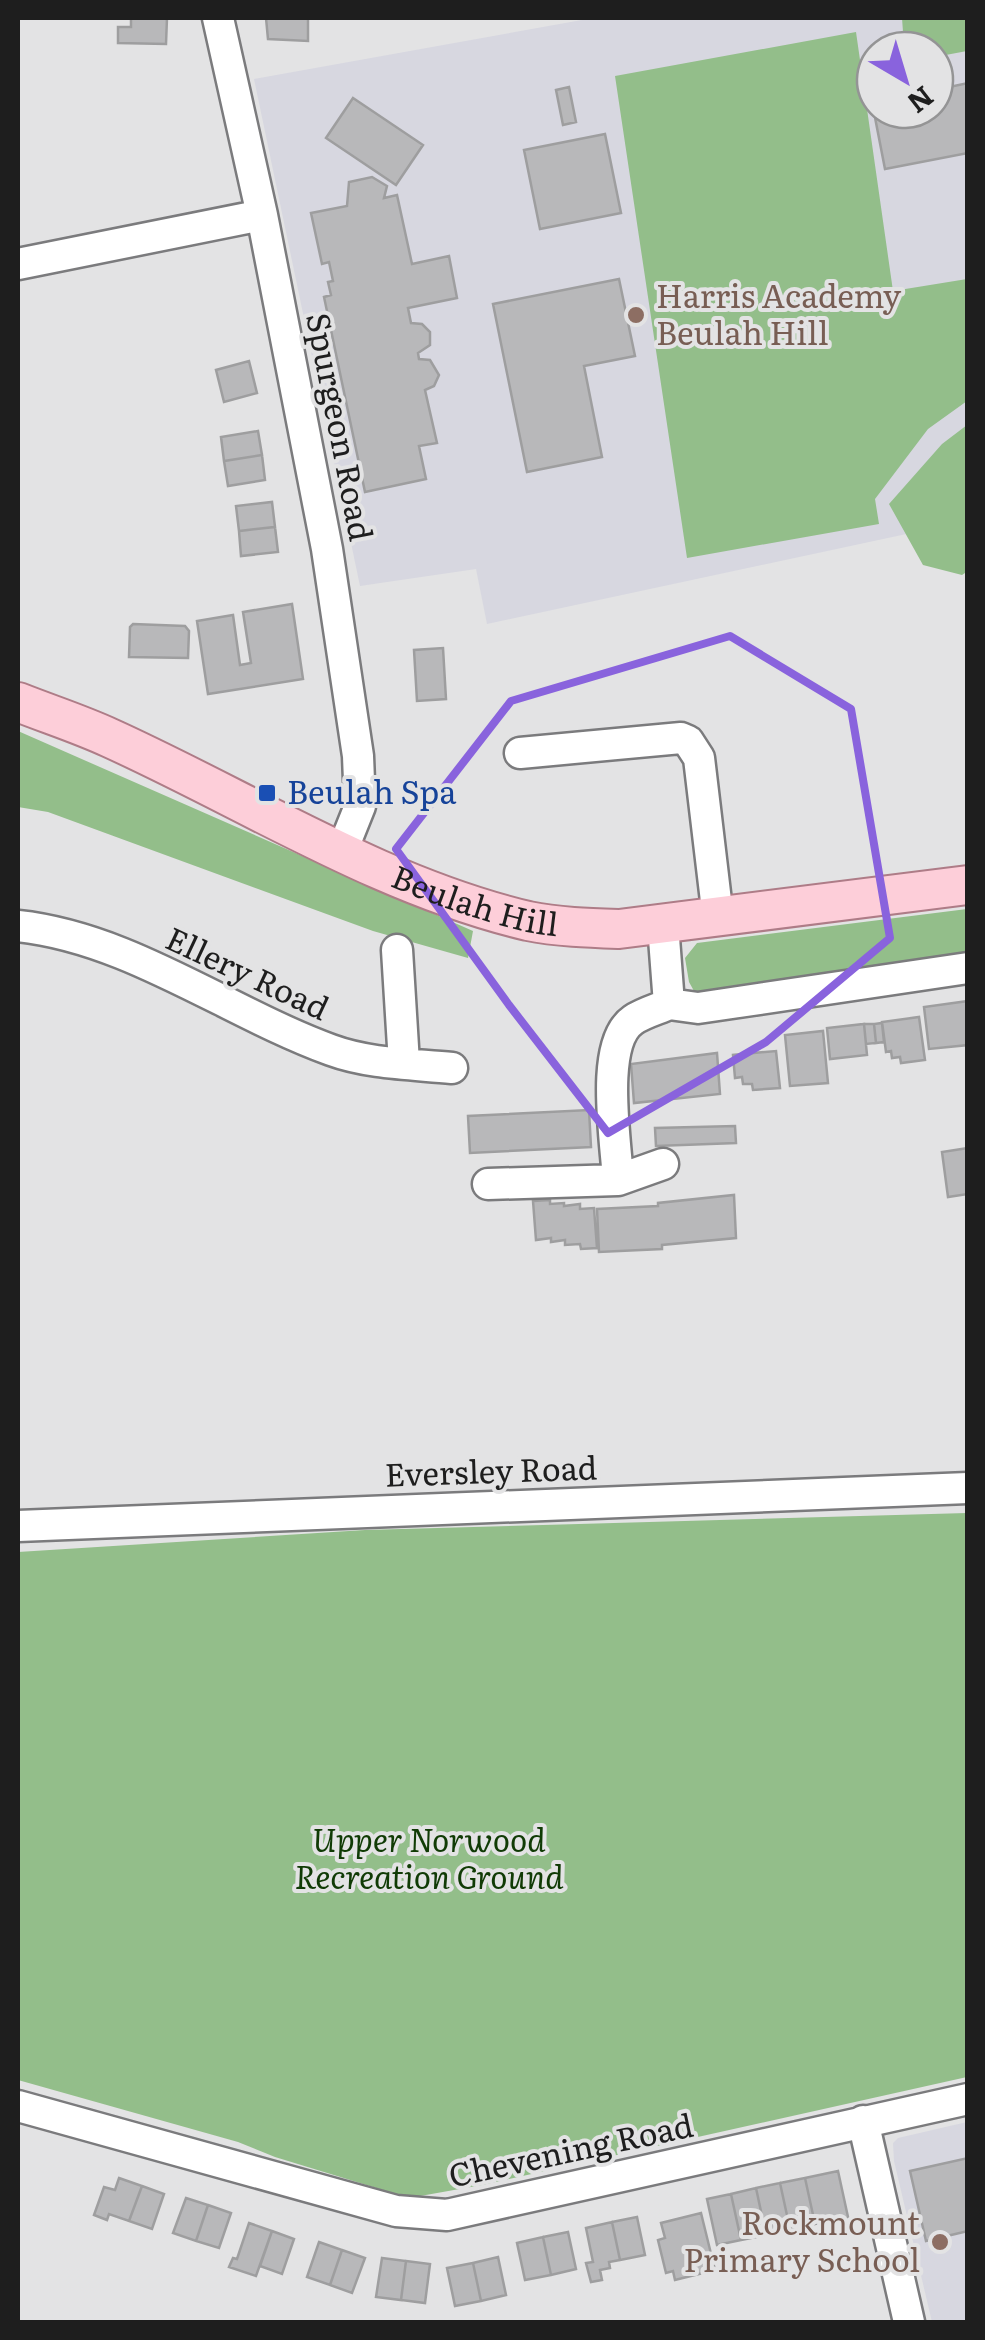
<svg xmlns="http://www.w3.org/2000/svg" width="985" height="2340" font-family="Literata,serif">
	<rect width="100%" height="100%" fill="#e3e3e4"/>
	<path fill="#d7d7e0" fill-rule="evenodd" d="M593,18H967V521L487,624L476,569L360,586L254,79ZM875,50H935V110H875Z
		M967,2122V2322H932L894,2161L893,2143L898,2138Z"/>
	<path fill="#93be8a" d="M902,18H967V51L935,57V50H911L903,32Z
		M856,32L893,291L967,279V401L928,429L875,499L879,524L687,558L615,76Z
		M967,425L968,571L962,575L923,565L889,504L942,444Z
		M18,731L473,931L468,958L373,931L48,812L18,807Z
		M967,909V956L709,995L694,991L689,982L685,958L697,943Z
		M967,1513V2077L482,2185L409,2198L275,2157L238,2142L18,2080V1552L365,1530Z"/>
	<path fill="#b8b8ba" stroke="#9e9e9f" stroke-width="2.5" d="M131,18H167L166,44L118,43V27H131Z
		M266,18H308V41L268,39Z
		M968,83V153L885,169L872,102H875V110H935V90Z
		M569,87L576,122L563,125L556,90Z
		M353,98L423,145L396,185L326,138Z
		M605,134L621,213L540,229L524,150Z
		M372,177L387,186L384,198L397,195L412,264L449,256L457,298L408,308L411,323L422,324L430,332V345L418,353L419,359L430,360L439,375L434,386L425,390L437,443L419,446L426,479L365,492L324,297L331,295L328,282L333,281L329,262L322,264L311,213L347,206L349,182Z
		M619,279L635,356L584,366L602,457L527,472L493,304Z
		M249,361L257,393L224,402L216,370Z
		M258,431L262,455L224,461L221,437Z
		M262,455L265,480L228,486L224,461Z
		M272,502L275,527L239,531L236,506Z
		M275,527L278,552L241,556L239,531Z
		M292,604L303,679L208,694L197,621L233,615L240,665L251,663L243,612Z
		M133,624L185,626L189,631L188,658L129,657L130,627Z
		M443,648L446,699L417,701L414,650Z
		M968,1001V1045L929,1049L924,1007Z
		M919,1017L925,1060L901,1063L900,1057L892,1058L891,1051L886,1052L882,1022Z
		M882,1023L884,1042L876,1043L874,1024Z
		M864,1024H874L876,1043L866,1044Z
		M864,1024L867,1055L830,1059L827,1028Z
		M823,1031L828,1083L790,1086L785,1035Z
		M776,1051L780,1088L753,1090L752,1084H743L742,1077L735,1078L733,1055Z
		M717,1053L720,1094L634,1103L631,1064Z
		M589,1110L591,1147L470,1153L468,1116Z
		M735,1126L736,1143L656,1146L655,1128Z
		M968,1148V1194L948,1197L942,1152Z
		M734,1195L736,1238L662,1245V1249L599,1252L597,1209L658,1206V1203Z
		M550,1200V1204L564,1203V1206L580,1204V1209L594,1208L597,1248L581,1249L580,1244L565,1245V1240L551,1242V1238L536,1240L533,1201Z
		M968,2158V2231L926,2241L910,2171Z
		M838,2171L848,2217L815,2224L805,2178Z
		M119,2178L142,2186L129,2221L109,2214L107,2220L94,2215L104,2187L115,2190Z
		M805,2178L815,2224L790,2229L780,2183Z
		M780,2183L790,2229L766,2235L756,2188Z
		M142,2186L164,2194L152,2229L129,2221Z
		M756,2188L766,2235L741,2240L731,2194Z
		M731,2194L741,2240L717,2245L707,2199Z
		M186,2198L208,2205L196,2241L173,2233Z
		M208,2205L231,2213L219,2248L196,2241Z
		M701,2213L715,2270L675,2280L673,2271L666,2273L658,2240L665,2238L661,2223Z
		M637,2217L645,2255L620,2260L612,2222Z
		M612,2222L620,2260L609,2262L610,2268L600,2270L602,2280L591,2282L586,2263L593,2262L586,2228Z
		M249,2223L272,2231L256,2276L229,2267L233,2258L237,2259Z
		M272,2231L294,2239L282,2274L260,2266Z
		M568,2232L576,2269L551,2275L543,2237Z
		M543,2237L551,2275L525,2280L517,2243Z
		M319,2242L342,2250L330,2285L307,2277Z
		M342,2250L365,2258L352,2293L330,2285Z
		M498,2257L506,2295L481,2301L473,2263Z
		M382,2258L406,2261L401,2300L376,2297Z
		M406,2261L430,2264L425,2303L401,2300Z
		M473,2263L481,2301L455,2306L447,2268Z"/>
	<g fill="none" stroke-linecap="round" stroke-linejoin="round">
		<defs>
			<path id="minor" d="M218,18L262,215L327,549L358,756L360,806L342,851
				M18,264L262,215
				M520,753L681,738L688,741L699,758L718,918
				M18,926C130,938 227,1012 331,1050C369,1064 412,1064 452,1068
				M397,950L404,1063
				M669,1004L698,1008L968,968
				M618,1180C616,1141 599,1043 633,1020C643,1013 658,1009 669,1004L663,925
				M488,1184L618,1180L663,1164
				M18,1526L968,1488
				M18,2106L396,2211L447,2215L968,2099
				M863,2121L909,2322"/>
			<g id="major">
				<path id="s1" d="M18,702C48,714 80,724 110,738C247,800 380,886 528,921C558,927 589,928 619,929L968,885"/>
			</g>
		</defs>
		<use href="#minor" stroke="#7b7b7d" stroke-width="35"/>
		<use href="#major" stroke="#ae7c87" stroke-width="42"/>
		<use href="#minor" stroke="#fff" stroke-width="30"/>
		<use href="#major" stroke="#fdced9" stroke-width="38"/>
	</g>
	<path fill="none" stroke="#8963dd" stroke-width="8" stroke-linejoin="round" d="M730,636L851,709L890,938L766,1042L608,1133L509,1005L396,849L511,701Z"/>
	<g fill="#8d6e63" stroke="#e3e3e4" stroke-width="4">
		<circle cx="636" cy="315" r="10"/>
		<circle cx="940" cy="2242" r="10"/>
	</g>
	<rect fill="#1a4fb4" stroke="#e3e3e4" stroke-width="4" x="257" y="783" width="20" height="20" rx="5"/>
	<g text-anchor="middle" stroke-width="8" stroke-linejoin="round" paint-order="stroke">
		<g font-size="32" fill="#785e54" stroke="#e3e3e4" text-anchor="start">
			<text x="656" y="308">Harris Academy<tspan x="656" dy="37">Beulah Hill</tspan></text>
			<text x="920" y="2235" text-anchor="end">Rockmount<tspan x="920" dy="37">Primary School</tspan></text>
		</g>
		<g font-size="32" fill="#1e1e1e" stroke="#e3e3e4">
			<text transform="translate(339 427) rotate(79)" y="11">Spurgeon Road</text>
			<text dy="11" stroke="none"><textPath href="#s1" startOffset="500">Beulah Hill</textPath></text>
			<text transform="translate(247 974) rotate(25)" y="11">Ellery Road</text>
			<text transform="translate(491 1472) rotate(-2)" y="11">Eversley Road</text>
			<text transform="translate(571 2151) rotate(-12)" y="11">Chevening Road</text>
		</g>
		<g font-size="32" fill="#164399" stroke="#e3e3e4" text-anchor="start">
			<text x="287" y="804">Beulah Spa</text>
		</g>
		<g font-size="32" font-style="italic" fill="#103b05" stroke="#e3e3e4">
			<text x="429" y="1852">Upper Norwood<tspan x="429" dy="37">Recreation Ground</tspan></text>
		</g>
	</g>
	<rect width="985" height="2340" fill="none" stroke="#1e1e1e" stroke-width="40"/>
	<g transform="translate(905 80) rotate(142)"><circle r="48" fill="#e3e3e4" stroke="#949495" stroke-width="2.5"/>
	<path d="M0-8L18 38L0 25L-18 38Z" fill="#8963dd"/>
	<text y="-15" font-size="28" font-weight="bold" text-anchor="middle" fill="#1e1e1e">N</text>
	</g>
</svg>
